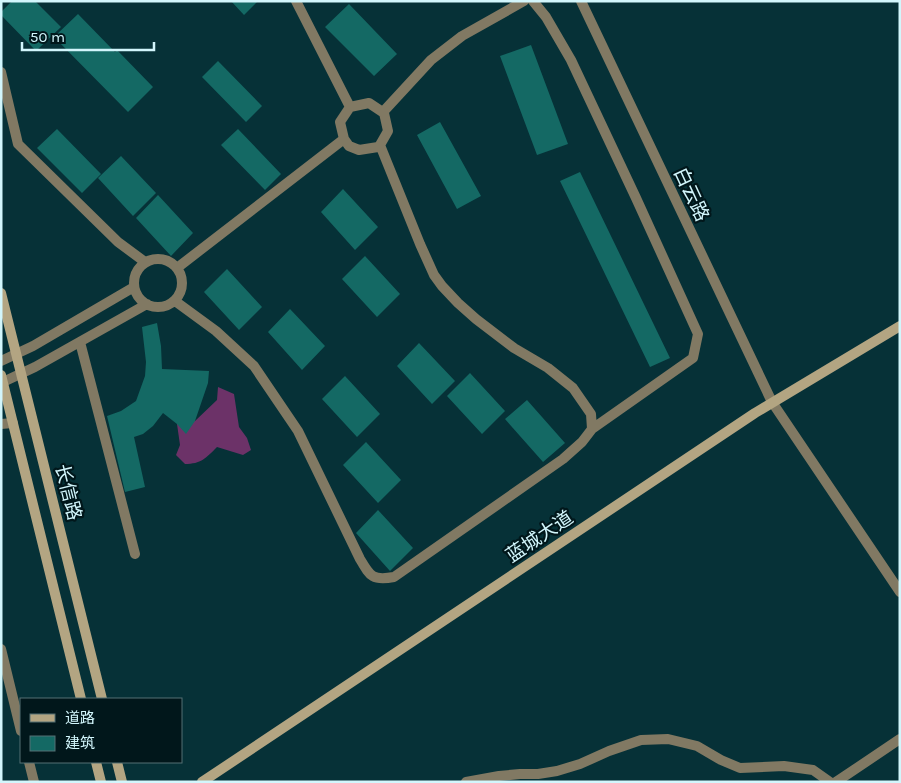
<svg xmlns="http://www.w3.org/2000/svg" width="901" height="783" font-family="Karla,'Noto Sans SC',sans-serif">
	<rect width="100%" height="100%" fill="#063137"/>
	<path fill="#6c3268" d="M218,387L234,394L239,427L247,438L251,450L243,455L217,447C206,458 201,464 185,464L176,455L180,445L177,424L195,421L217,400Z"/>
	<path fill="#146964" d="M12,1H35L61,27L36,51L1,15V12Z
		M231,1H258L244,15Z
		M349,4L397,54L374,76L325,27Z
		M78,14L115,52L117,50L153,87L128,112L54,37Z
		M531,45L568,144L537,155L500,56Z
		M218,61L262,106L246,122L202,77Z
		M440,122L481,196L457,209L417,135Z
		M57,129L101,174L82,193L37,148Z
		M238,129L281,174L265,190L221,145Z
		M121,156L156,193L133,216L98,178Z
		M580,172L670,358L650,367L560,181Z
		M343,189L378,227L355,250L321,212Z
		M158,195L193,233L171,256L136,218Z
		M365,256L400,294L377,317L342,279Z
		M227,269L262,307L239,330L204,292Z
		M290,309L325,346L302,370L268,332Z
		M157,323L161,346L162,369L209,371L208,383L195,421L186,434L177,424L163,413L153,426L143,434L134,437L145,487L125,492L107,416L121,411L136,401L145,376L146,362L142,327Z
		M419,343L455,381L432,404L397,366Z
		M470,373L505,411L482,434L447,396Z
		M345,376L380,414L357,437L322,399Z
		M527,400L565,443L543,462L505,419Z
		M366,442L401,480L378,503L343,465Z
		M378,510L413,548L390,571L356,533Z"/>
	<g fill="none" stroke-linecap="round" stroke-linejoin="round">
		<path stroke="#817963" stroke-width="10" d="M296,1L350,107
			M533,1L546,17L571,60L636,198L698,334L693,358L592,429
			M1,72L18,144L118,242L145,262
			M369,103L384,113L388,131L380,145L378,147L359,150L349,146L344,139L340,122L350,107Z
			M383,112L431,60L462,36L524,1
			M134 283a24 24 0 1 1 48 0a24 24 0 1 1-48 0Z
			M177,268L344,139
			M175,301L216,331L254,366L298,431L360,559C370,576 372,581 394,577L563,459L582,442L592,429L591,414L573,388L548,368L514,348L476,319L458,303L442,286L434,275L420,244L380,145
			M80,342L135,554
			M1,361L33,346L134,287
			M3,382L35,367L147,304
			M1,424L13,423
			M1,649L21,731
			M29,762L34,782
			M466,782L499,776L520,774H538L557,771L580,764L609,751L641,740L668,739L697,746L721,760L740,768L784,766L813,770L830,782
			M836,782L900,739"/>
		<path stroke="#817963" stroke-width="10" d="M581,1L772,402L900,592"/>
		<path stroke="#b3a582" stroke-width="10" d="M1,293L102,699
			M1,375L81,699
			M96,762L101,782
			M117,762L122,782
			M202,782L755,413L900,326"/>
	</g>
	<g text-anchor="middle" stroke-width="4.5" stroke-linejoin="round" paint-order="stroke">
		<g font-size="19" fill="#d2f6fc" stroke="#01171b">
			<text transform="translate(692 194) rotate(65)" y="7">白云路</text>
			<text transform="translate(69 492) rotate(76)" y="7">长信路</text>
			<text transform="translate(539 536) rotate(-34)" y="7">蓝城大道</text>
		</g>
	</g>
	<rect width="901" height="783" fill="none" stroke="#d2f6fc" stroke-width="5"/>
	<rect x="20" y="698" width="162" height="65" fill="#01171b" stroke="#557075"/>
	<rect x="30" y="714" width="25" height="8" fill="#b3a582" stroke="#557075"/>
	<text x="65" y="723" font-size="15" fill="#d2f6fc">道路</text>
	<rect x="30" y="736" width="25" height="15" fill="#146964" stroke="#557075"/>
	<text x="65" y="748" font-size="15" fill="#d2f6fc">建筑</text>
	<path d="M22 42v8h132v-8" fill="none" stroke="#d2f6fc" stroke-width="2.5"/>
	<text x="30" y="42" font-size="15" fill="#d2f6fc" stroke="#01171b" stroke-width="4" paint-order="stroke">50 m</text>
</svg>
